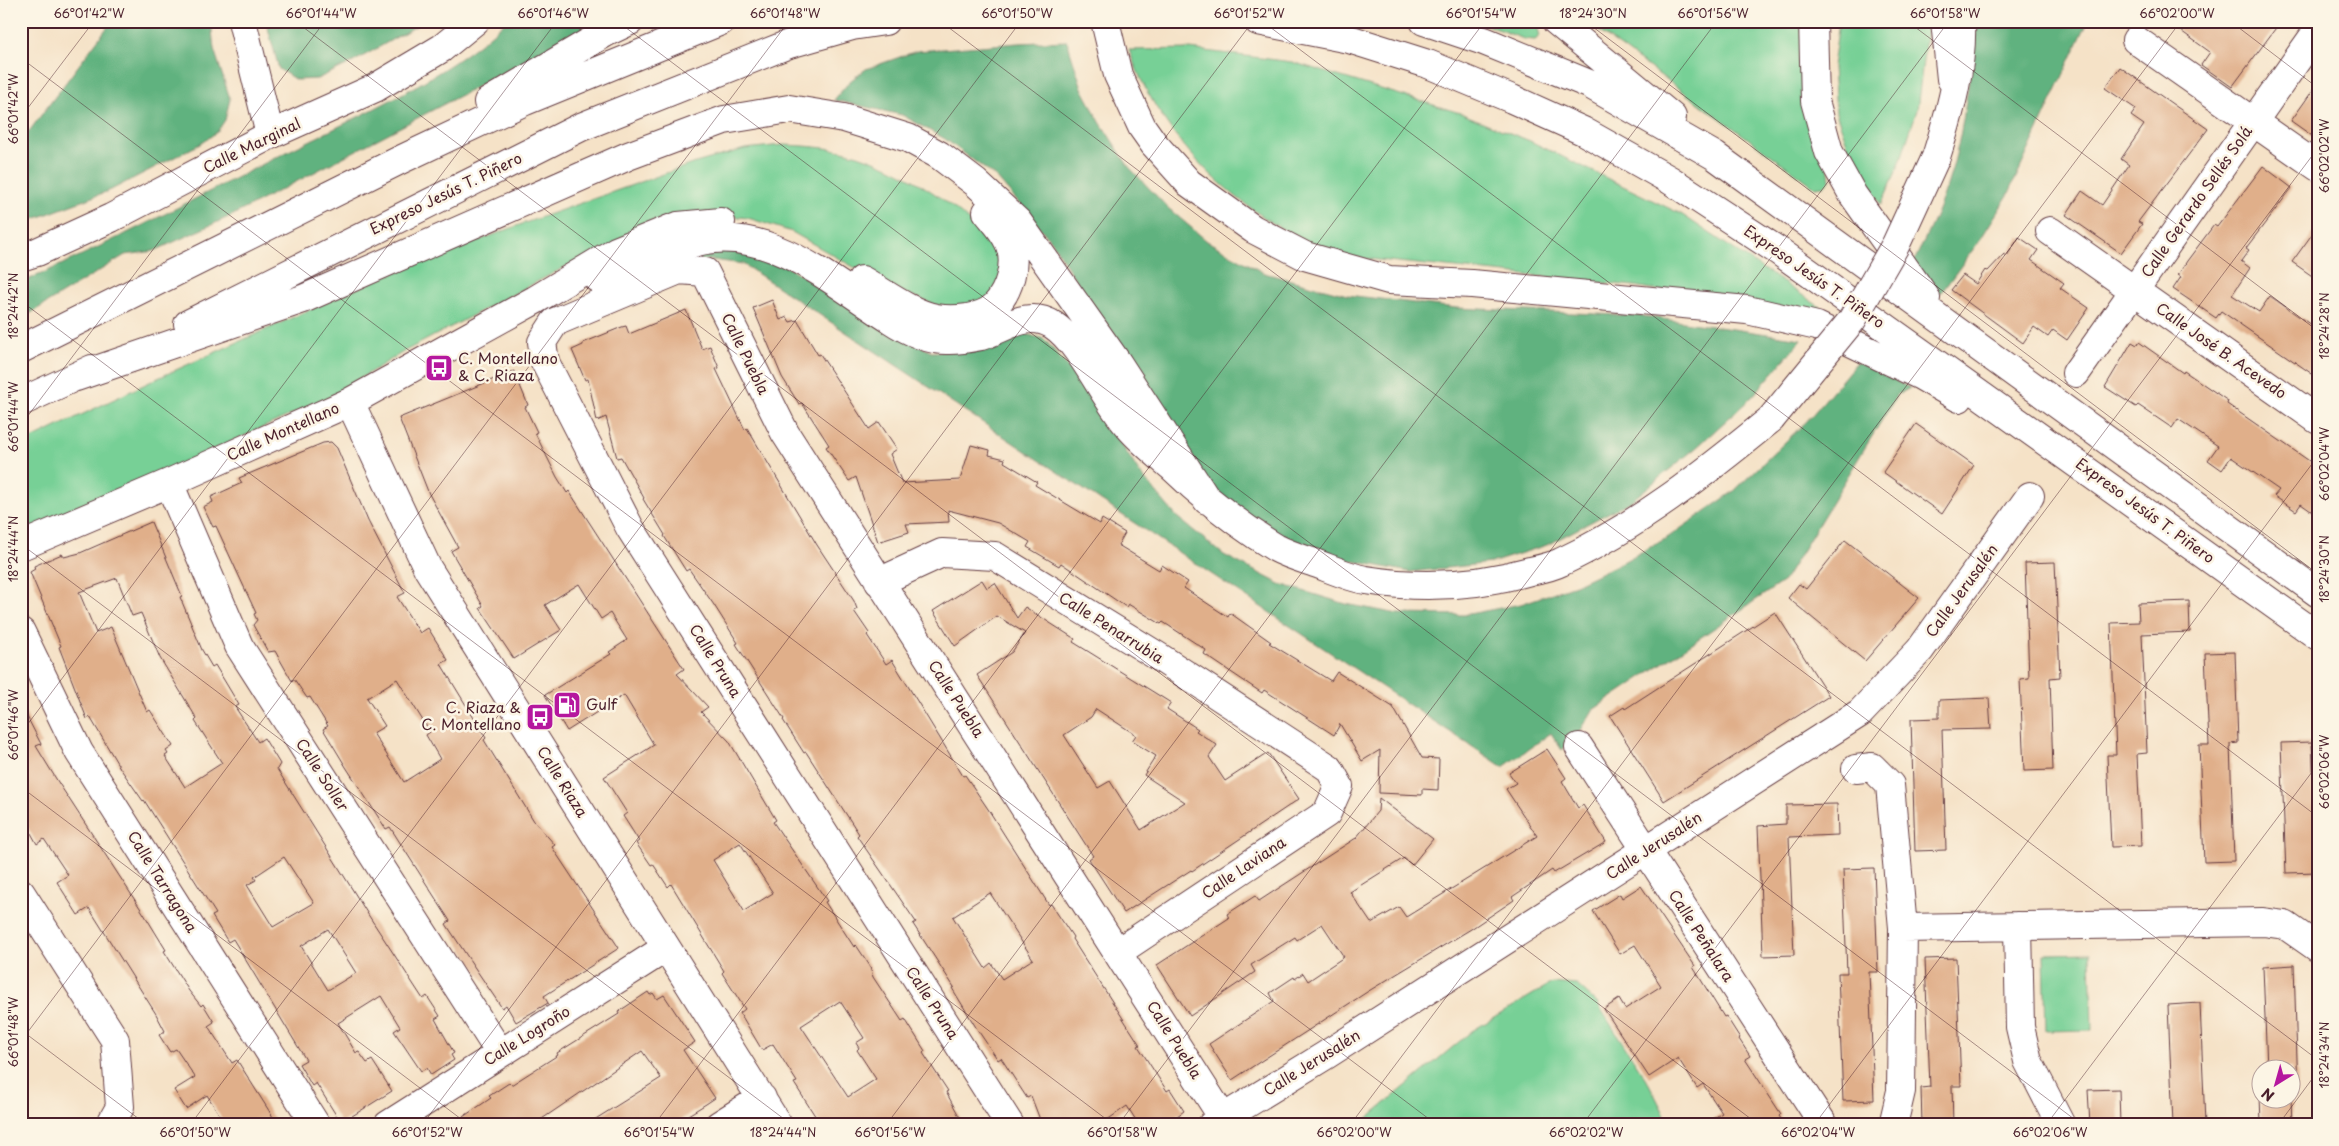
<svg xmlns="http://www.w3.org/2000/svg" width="2339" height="1146" font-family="'Playpen Sans',sans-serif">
	<rect width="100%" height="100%" fill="#fcf5e5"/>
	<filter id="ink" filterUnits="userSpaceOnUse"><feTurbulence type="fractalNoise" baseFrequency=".02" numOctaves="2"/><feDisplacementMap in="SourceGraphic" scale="10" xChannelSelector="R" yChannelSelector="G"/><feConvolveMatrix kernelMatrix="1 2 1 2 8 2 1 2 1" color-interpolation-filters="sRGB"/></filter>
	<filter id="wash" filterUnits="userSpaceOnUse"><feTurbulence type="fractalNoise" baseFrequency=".0096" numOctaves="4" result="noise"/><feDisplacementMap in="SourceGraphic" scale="20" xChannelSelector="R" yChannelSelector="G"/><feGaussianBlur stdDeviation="1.12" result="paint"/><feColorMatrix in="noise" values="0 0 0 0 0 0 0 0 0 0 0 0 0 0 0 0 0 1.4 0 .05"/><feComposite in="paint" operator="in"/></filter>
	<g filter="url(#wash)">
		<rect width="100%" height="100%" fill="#f5e2c7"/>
		<path fill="#77d096" stroke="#607860" d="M1476,21H1531L1538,29L1540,36L1535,40L1524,39Z
			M1585,21H1808L1830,180L1824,186L1815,187Z
			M1839,21H1928L1917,110L1899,165L1881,205L1853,160L1836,113L1833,67Z
			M1190,49L1292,62L1460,113L1530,141L1681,214L1823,309L1817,318L1634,286L1339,256C1325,249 1310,244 1296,237C1222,196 1157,131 1129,50Z
			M782,145C811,146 842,148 869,159C920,178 964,212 1000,251L1002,273L995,293L973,309L952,311L889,287L792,232L748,218L705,213L565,267L405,351L328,398L21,537V444L158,378L385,276L522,224L692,164L745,149Z
			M2090,953L2092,1030L2046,1031L2044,954Z
			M1552,983L1577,985L1597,1003L1649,1084L1670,1125H1359L1472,1031Z"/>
		<path fill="#61b27f" stroke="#566855" d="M112,21H211L214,49L230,99L225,120L217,132L200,144L111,190L21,224V142Z
			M266,21H425L353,62L317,79L296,80L279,69Z
			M506,21H602L233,215L154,251L125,255L21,319V283C109,244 194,199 279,156C354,118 446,79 506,21Z
			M1975,21H2088L2008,195L1980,240L1941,293L1910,270C1921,246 1934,222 1943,197C1964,141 1969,80 1975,21Z
			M1067,41L1082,88L1100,122L1129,167L1168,208L1207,241L1264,273L1347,295L1456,308L1642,316L1802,339L1752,397L1696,448L1631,501L1547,545L1491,563L1410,572L1321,555L1281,538L1230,507L1194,464L1119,351L1052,242L997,178L945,139L902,115L834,100L850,81L866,69L917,51L1018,43Z
			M715,248L779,262L931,352L974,351L1022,333L1044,339L1086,388L1139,472L1177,517L1224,555L1280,584L1346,604L1398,614L1464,615L1521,604L1575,585L1621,563L1667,538L1733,492L1807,421L1857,362L1910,388L1897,395L1784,581L1593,710L1578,735L1562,750L1551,733L1503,767L743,264L713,260L670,261Z"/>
		<g id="blocks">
			<path fill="#e0af8a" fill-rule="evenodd" d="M2167,21H2281L2232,87L2201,65L2210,52Z
				M2120,67L2208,129L2138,222L2142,224L2121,253L2066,215L2082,191L2102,205L2129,165L2121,159L2144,125L2131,116L2136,109L2105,88Z
				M2318,83V140L2291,121Z
				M2263,166L2292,188L2246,248L2249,250L2241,261L2250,268L2232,295L2259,312L2270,296L2318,330V378L2221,311L2216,318L2173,289L2181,277L2178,275L2187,261L2214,225L2217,227Z
				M2318,226V280L2292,262Z
				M2019,237L2038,250L2031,260L2064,283L2060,288L2089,308L2067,340L2053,330L2048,337L2034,327L2023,343L1951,290L1963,275L1976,284L1985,270L1988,271L2004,254L2007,256Z
				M772,300L780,320L787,317L790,322L797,320L818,355L820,354L869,429L879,422L897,449L890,454L902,483L960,480L971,445L990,450L989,455L1005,459L1004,462L1037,482L1035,485L1100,524L1102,519L1125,533L1118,545L1159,570L1162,565L1188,582L1184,588L1228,617L1230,613L1271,642L1269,643L1331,681L1337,672L1393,707L1422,758L1439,759L1438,790L1422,789V795L1379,793L1380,750L1362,761L1340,724L1334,735L1264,690L1262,693L1204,654L1206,650L1163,622L1161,624L1128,604L1126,607L1061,563L1059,566L1027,547L1030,542L998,523L948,510L949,522L906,524L909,532L878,542L856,477L849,481L826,447L829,445L802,403L799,404L782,377L753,308Z
				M686,310L702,349L710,346L719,368L716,369L745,430L747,428L817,545L854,601L857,609L854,611L869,633L867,635L886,664L892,660L963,776L965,775L988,809L1049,905L1051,904L1073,937L1072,939L1140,1045L1138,1046L1167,1091L1170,1089L1184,1111L1165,1125H1139L1127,1106L1100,1125H1042L1031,1096L1027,1098L1001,1058L998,1060L977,1029L952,988L954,987L913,924L916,922L857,836L859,834L806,752L804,753L783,720L784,719L736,644L738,643L714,605L689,569L686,571L664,536L665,535L643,499L644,498L621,457L617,458L606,417L597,421L588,379L585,380L572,350L583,345V343L622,327L626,326L629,334ZM990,893L1033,959L1002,979L991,963L985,968L953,917Z
				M2132,342L2137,345L2139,342L2183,373L2184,371L2228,401L2227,404L2318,467V516L2301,504L2296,511L2274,496L2279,490L2231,457L2222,470L2208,460L2218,446L2178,419L2172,428L2138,405L2136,407L2105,387Z
				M514,371L528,405L525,407L537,432L535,433L557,477L567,493L569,491L684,669L677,674L708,707L701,712L729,741L776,820L773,822L827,901L825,902L854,947L856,945L870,966L873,977L902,1021L905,1019L925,1051L923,1053L948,1091L946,1092L964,1125H821L794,1083L797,1082L773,1044L762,1050L740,1013L745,1009L722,973L724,971L671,884L668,887L653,864L651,865L636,843L639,841L623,816L627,813L604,777L654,745L624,695L567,731L545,695L611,654L609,652L627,640L610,613L601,619L579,584L545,605L561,630L514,659L480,608L483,606L451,551L458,547L429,494L399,418ZM740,843L773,893L744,911L713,860ZM840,1001L864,1038L856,1043L859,1048L857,1050L876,1079L848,1097L801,1026Z
				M1916,424L1974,465L1942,514L1883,472Z
				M331,442L337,448L368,521L405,593L397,597L420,633L428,628L448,660L441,664L486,738L484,740L534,821L555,845L552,847L619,948L544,996L548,1003L516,1022L506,1005L502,1008L473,965L446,924L450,921L390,827L386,829L346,767L323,729L328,726L310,697L307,698L294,679L292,681L275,651L268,652L253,625L257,620L254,614L256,613L216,526L213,527L203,507L213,502L211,497L242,483L239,478L323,443ZM397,679L430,732L426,735L440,759L404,782L373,733L385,726L367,698Z
				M151,522L182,596L180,597L202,650L212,667L215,665L239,705L235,707L258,742L264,738L280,764L277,769L369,916L423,999L427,996L440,1016L435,1019L454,1053L451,1055L454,1060L431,1075L427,1068L421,1071L394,1031L400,1027L381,996L338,1023L356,1053L359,1052L367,1063L372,1060L392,1091L341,1123L316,1083L312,1086L299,1064L306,1060L233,939L228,942L212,916L216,914L144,800L143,801L120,768L90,717L87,719L59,647L61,646L30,572L35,569L34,566L62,554L64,557L80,553ZM117,578L132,616L141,613L160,658L197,719L195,721L222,763L185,787L165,756L168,754L166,751L173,746L150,710L147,712L111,627L96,633L79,592ZM284,857L314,903L273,927L247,885L256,880L254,877ZM328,929L356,973L328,990L301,946Z
				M1845,540L1919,598L1865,661L1788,598L1799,584L1806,589Z
				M2055,562L2060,677L2050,678L2053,770L2024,771L2020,679L2029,678L2025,563Z
				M982,580L987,588L995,583L1017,618L1025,607L1075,639L1073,642L1171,703L1167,709L1198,729L1196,731L1217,745L1209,757L1225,781L1268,753L1299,799L1192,871L1191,870L1124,913L1089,859L1093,856L977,675L1012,652L1025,633L997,616L955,646L933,611ZM1096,709L1136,735L1132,741L1156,756L1144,775L1185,802L1141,830L1110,781L1098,788L1064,735L1091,717Z
				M2189,601L2190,632L2142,634L2147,753L2137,754L2141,846L2111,847L2107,755H2116L2111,623L2139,622L2138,603Z
				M1775,612L1829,696L1664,801L1610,716L1624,707L1625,709Z
				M2235,652L2238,743L2230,744L2234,861L2204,862L2199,745H2209L2205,653Z
				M1989,698L1991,729L1942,730L1946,850L1915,851L1911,719L1939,718V700Z
				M21,705L41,744L36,746L58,782L144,914L166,950L164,951L189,991L201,1006L203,1004L214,1022L208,1026L232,1063L237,1060L278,1125H226L207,1095L186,1109L174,1090L195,1077L176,1049L170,1052L159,1035L165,1031L156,1014L89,908L78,915L57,882L68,875L44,839L37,844L21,815Z
				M2312,742L2317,872L2286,873L2281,743Z
				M1547,749L1566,778L1562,781L1578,808L1583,805L1606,842L1554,873L1552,870L1512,897L1514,900L1471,929L1367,992L1232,1080L1209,1044L1274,1001L1270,993L1294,977L1295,979L1303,973L1308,981L1344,957L1322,924L1297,940L1295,937L1251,965L1255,972L1190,1016L1157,965L1229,918L1227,914L1255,896L1259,901L1356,838L1378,811L1379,798L1433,839L1412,865L1404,858L1350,892L1371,923L1399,907L1406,917L1537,836L1506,789L1516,783L1509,773Z
				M1837,804L1838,835L1789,837L1794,955L1763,956L1758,826L1786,824V805Z
				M1874,868L1878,972H1869L1874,1100L1843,1101L1838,973H1847L1843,869Z
				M1641,886L1695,966L1693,967L1724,1017L1726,1016L1740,1038L1739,1039L1750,1056L1745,1059L1781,1114L1779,1116L1785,1125H1703L1722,1113L1703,1084L1697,1088L1678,1058L1649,1077L1604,1009L1619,999L1625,1009L1661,986L1635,945L1620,954L1593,911L1620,894L1622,898Z
				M1956,958L1961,1086H1952L1953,1125H1922L1921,1088L1930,1087L1925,959Z
				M2294,965L2298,1092H2292V1068H2267L2263,967Z
				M648,992L650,995L653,993L657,999L664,995L695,1042L683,1050L715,1098L706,1104L672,1125H586L661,1078L642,1051L533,1125H451L491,1098L489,1096L509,1083L511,1085L558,1055L557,1053L619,1014L618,1012Z
				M2200,1003L2205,1125H2173L2168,1005Z
				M2119,1089L2120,1125H2090L2088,1090Z
				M2260,1095L2262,1098H2291L2292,1125H2261Z"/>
		</g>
	</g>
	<g filter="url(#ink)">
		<use href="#blocks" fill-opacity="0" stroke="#643c42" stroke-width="1"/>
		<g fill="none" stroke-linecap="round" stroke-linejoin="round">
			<defs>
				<path id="minor" d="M242,21L270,135
					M1945,21L1951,79
					M2136,40L2318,167
					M2050,231L2318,420
					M21,257L37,252L111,218L270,135L375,88L442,48L475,21
					M597,278L684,246
					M2076,373L2318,30
					M350,402L428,569L778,1125
					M169,483L239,646L500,1053
					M21,546L169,483L350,402L535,300L616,251L670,229
					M879,582L942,553L995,556L1159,657L1329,768L1339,786L1327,813L1118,952
					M21,632L79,752L316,1125
					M1579,747L1824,1125
					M1856,769L1872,767L1890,785L1903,928L1901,1091L1893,1125
					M21,893L115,1040L120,1107L110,1125
					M2018,926L2020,1027L2028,1061L2061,1125
					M1903,928L2263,922L2285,925L2318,948
					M388,1125L666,948
					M719,1125L762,1098
					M1010,1125L630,528L545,362L542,342L555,322L679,270L705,272L785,433L1223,1118
					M1212,1125L1326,1055L1860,713L1920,650L2030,496"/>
				<path id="highway" d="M1105,21L1118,75L1142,127L1154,144L1189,183L1253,229L1305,256L1389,280L1472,284L1747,310L1817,326L1921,376L1959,398
					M1258,21L1349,39L1428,64L1512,99L1583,131L1670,180L1780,252L2318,636
					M1424,21L1484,41L1589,84L1715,156L2318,593
					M1556,21L1672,117
					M1813,21L1815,101L1829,152L1853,195L1926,298
					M488,102L605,33L630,21
					M1936,157C1950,113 1963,67 1961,21
					M670,229L678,226L721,222
					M684,246C760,216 830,281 890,319C908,331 928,341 949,340C959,340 971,338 981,336C1004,329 1028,309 1053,325C1081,343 1105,401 1129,427C1141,441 1157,454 1171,466C1203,497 1238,525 1276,548C1287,554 1300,558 1312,562C1329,568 1348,577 1366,580C1421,589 1476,586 1530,571C1540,569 1551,567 1561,562C1638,526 1705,473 1771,419
					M862,280C885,293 910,313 936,318C953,321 982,319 995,306C1009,291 1018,263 1009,243C1004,231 995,222 987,212
					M188,324L581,127L789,44L852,26L885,21
					M21,349L400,160L525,101L721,21
					M76,377L303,299L628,156L724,120L789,109L844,118L908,138L939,155L976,183L1018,222L1117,362L1207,500
					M21,402L92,369"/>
			</defs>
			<use href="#minor" stroke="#643c42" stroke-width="30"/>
			<use href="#highway" stroke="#643c42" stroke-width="30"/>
			<use href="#minor" stroke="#fff" stroke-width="28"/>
			<use href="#highway" stroke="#fff" stroke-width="28"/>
			<defs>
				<path id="highway-bridge" d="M1771,419L1852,320L1896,244L1936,157"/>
			</defs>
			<use href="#highway-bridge" stroke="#643c42" stroke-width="30" stroke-linecap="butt"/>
			<use href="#highway-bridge" stroke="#fff" stroke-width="28"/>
		</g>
	</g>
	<path fill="none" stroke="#4a1f2b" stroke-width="1" stroke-opacity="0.45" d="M295,21L1759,1125M617,21L2082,1125M940,21L2318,1060M1262,21L2318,817M1585,21L2318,574M1907,21L2318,331M2230,21L2318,88M21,58L1437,1125M21,117L94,21M21,301L1114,1125M21,425L325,21M21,544L792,1125M21,733L557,21M21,787L469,1125M21,1030L147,1125M21,1041L789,21M190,1125L1021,21M422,1125L1253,21M654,1125L1485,21M886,1125L1717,21M1118,1125L1949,21M1350,1125L2181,21M1582,1125L2318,148M1814,1125L2318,456M2046,1125L2318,764M2278,1125L2318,1071"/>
	<defs>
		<symbol id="bus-square" viewBox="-11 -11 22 22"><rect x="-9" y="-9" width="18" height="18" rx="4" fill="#b5179e" stroke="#fcf5e5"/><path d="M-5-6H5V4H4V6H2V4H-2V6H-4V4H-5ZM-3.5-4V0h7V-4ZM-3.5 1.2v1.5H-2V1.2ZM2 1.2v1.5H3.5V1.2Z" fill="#fff"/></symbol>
		<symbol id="fuel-square" viewBox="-11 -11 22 22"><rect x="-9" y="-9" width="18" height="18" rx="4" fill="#b5179e" stroke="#fcf5e5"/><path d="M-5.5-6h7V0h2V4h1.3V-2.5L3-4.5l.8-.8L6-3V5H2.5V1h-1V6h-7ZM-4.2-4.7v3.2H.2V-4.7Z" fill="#fff"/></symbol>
	</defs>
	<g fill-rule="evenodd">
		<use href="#bus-square" x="423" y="352" width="32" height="32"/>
		<use href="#fuel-square" x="551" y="689" width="32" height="32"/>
		<use href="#bus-square" x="524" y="701" width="32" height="32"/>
	</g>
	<g text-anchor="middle" stroke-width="5" stroke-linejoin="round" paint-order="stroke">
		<g font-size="15" fill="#4a1f2b" stroke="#fcf5e5">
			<text transform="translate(252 146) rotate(-26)" y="5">Calle Marginal</text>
			<text transform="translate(446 194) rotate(-26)" y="5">Expreso Jesús T. Piñero</text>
			<text transform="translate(2197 202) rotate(-55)" y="5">Calle Gerardo Sellés Solá</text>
			<text transform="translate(1814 277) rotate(35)" y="5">Expreso Jesús T. Piñero</text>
			<text transform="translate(2221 351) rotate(35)" y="5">Calle José B. Acevedo</text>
			<text transform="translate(745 354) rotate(64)" y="5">Calle Puebla</text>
			<text transform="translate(283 432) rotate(-24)" y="5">Calle Montellano</text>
			<text transform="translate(2145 511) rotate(36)" y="5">Expreso Jesús T. Piñero</text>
			<text transform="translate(1962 591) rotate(-54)" y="5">Calle Jerusalén</text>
			<text transform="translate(1111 628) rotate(32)" y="5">Calle Penarrubia</text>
			<text transform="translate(715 661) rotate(58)" y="5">Calle Pruna</text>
			<text transform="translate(956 699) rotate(57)" y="5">Calle Puebla</text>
			<text transform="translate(322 775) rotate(57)" y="5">Calle Soller</text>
			<text transform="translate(562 782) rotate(58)" y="5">Calle Riaza</text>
			<text transform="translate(1654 846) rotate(-33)" y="5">Calle Jerusalén</text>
			<text transform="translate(1244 868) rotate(-34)" y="5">Calle Laviana</text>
			<text transform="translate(162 882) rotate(58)" y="5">Calle Tarragona</text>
			<text transform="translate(1701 936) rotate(57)" y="5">Calle Peñalara</text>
			<text transform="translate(932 1003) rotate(57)" y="5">Calle Pruna</text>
			<text transform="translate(527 1036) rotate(-32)" y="5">Calle Logroño</text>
			<text transform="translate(1174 1040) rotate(58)" y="5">Calle Puebla</text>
			<text transform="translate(1312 1063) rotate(-32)" y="5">Calle Jerusalén</text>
		</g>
		<g font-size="15" fill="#4a1f2b" stroke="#fcf5e5" text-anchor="start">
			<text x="458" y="364">C. Montellano<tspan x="458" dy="17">&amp; C. Riaza</tspan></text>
			<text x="586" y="710">Gulf</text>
			<text x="521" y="713" text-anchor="end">C. Riaza &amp;<tspan x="521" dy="17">C. Montellano</tspan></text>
		</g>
	</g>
	<rect width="2339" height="1146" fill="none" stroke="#fcf5e5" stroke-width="55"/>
	<g transform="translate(2276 1084) rotate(217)"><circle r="24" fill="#fcf5e5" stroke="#b59f9b"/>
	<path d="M0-4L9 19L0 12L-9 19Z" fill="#b5179e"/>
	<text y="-8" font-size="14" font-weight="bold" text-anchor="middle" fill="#4a1f2b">N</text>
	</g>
	<rect x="28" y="28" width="2284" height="1090" fill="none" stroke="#4a1f2b" stroke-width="2"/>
	<g font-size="12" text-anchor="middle" fill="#4a1f2b">
		<text x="89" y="18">66°01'42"W</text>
		<text x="321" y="18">66°01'44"W</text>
		<text x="553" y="18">66°01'46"W</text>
		<text x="785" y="18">66°01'48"W</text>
		<text x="1017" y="18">66°01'50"W</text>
		<text x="1249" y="18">66°01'52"W</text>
		<text x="1481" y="18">66°01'54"W</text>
		<text x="1593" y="18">18°24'30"N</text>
		<text x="1713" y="18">66°01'56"W</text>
		<text x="1945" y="18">66°01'58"W</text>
		<text x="2177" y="18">66°02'00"W</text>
		<text transform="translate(14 109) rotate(-90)" y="4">66°01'42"W</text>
		<text transform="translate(2325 156) rotate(-90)" y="4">66°02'02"W</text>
		<text transform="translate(14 306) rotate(-90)" y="4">18°24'42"N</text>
		<text transform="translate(2325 326) rotate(-90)" y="4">18°24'28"N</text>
		<text transform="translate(14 417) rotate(-90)" y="4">66°01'44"W</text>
		<text transform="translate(2325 464) rotate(-90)" y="4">66°02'04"W</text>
		<text transform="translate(14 549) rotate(-90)" y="4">18°24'44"N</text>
		<text transform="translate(2325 569) rotate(-90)" y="4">18°24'30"N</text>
		<text transform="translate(14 725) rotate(-90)" y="4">66°01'46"W</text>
		<text transform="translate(2325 772) rotate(-90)" y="4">66°02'06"W</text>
		<text transform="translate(14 1032) rotate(-90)" y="4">66°01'48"W</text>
		<text transform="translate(2325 1055) rotate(-90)" y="4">18°24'34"N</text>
		<text x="195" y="1137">66°01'50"W</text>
		<text x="427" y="1137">66°01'52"W</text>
		<text x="659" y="1137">66°01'54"W</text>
		<text x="783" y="1137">18°24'44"N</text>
		<text x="890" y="1137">66°01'56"W</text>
		<text x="1122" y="1137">66°01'58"W</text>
		<text x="1354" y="1137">66°02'00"W</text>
		<text x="1586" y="1137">66°02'02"W</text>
		<text x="1818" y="1137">66°02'04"W</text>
		<text x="2050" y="1137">66°02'06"W</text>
	</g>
</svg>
